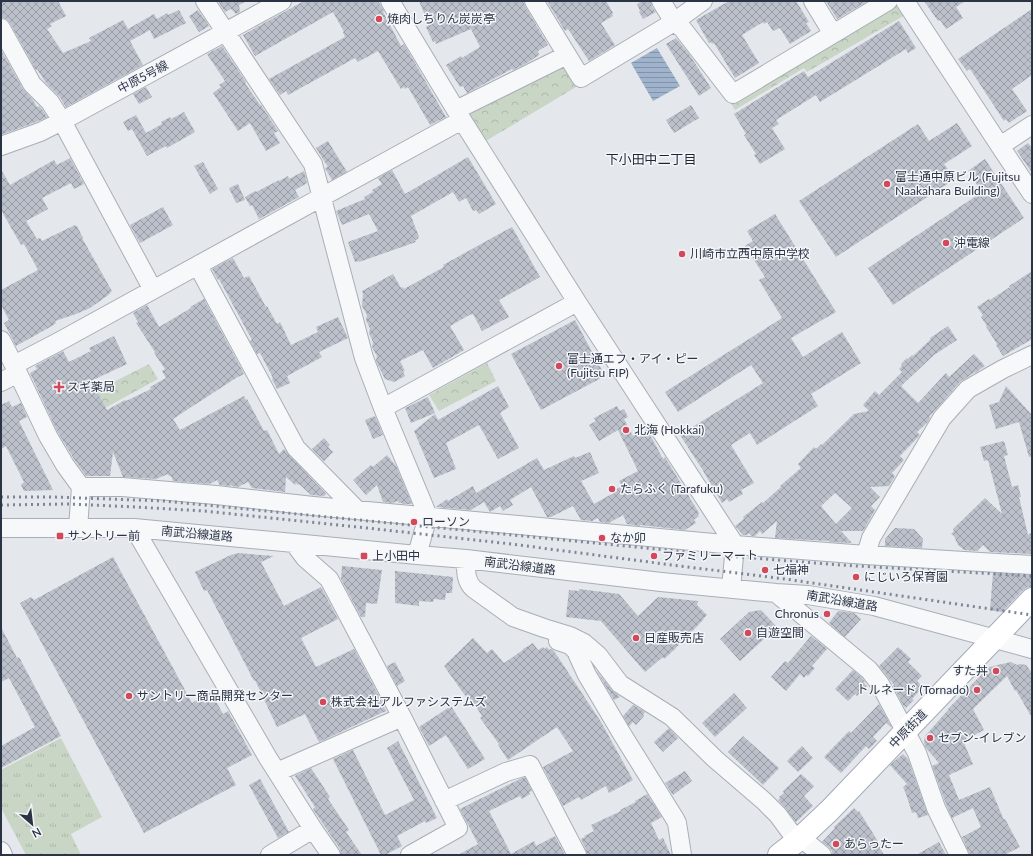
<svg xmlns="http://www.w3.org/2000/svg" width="1033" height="856" font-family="Lato,'Noto Sans JP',sans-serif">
	<defs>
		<pattern id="grass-tufts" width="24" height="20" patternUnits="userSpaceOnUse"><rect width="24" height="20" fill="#c9d6c5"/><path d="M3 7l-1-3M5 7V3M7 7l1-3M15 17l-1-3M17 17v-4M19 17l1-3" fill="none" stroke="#adb8ab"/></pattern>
		<pattern id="forest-crowns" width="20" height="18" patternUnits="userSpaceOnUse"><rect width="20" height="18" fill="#c9d6c5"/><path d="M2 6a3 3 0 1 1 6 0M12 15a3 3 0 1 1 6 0" fill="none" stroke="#adb8ab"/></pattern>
		<pattern id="water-rules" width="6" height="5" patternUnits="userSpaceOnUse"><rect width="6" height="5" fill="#9fb4cc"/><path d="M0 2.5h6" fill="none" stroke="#8293a7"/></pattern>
		<pattern id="building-cross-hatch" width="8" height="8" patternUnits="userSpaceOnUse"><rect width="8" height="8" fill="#bbc0ca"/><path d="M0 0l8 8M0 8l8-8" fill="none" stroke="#989da6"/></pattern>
	</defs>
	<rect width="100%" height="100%" fill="#e4e7ec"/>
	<path fill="url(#grass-tufts)" d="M61,738L102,817L71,834L81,855H26L1,808V770Z"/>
	<path fill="url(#forest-crowns)" d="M893,4L900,7L905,15L807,72L804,68L735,110L731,103Z
		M558,66L564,68L576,87L484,142L467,115L469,109Z
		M487,363L496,381L439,411L429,395Z
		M149,364L158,379L105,408L96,391Z"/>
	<path fill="url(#water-rules)" d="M657,48L680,86L653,101L631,63Z"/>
	<path fill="url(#building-cross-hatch)" fill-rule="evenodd" d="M1,1H58L66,16L50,24L52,26L47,29L63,53L91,41L89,38L123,20L128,29L154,14L157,19L167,13L168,15L179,10L186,23L154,39L150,30L130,41L143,65L66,107L59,96L46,83L37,69L36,70L10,23L6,19L1,18Z
		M218,1H247L239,5L240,12L236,14L231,9L225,12Z
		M304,1H378L384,11L383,12L401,46L404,44L446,117L430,125L408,87L405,89L404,87L401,89L378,51L358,62L355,58L288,95L286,91L280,95L269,79L345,37L343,32H344L333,12L255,56L243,35Z
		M419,1H523L525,6L548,45L538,51L539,55L527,63L513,70L512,69L467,93L463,86L460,87L446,65L461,56L462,58L480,47L471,29L436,44L435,41L433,42L426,27L429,25Z
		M547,1H606L613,13L612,14L613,16L601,23L615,45L589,61L568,29L565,31Z
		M642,1H651L652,7L656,12L643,19L639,12L640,11L637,4Z
		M729,1H796L809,22L806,23L811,31L790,44L780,28L773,31L767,22L764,24L763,22L742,35L759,63L735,78L714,43L712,44L711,42L709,43L696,20Z
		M826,1H868L837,19Z
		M924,1H965L956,7L963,18L946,29L940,20L938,21Z
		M1032,9V75L1012,89L1027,111L1009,123L1006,119L1004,121L970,69L967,71L958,59Z
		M198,10L209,26L199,32L189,16Z
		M899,21L916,48L908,53L906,49L820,102L816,95L776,120L779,124L772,128L785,149L760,164L754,155L756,154L744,135L746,134L734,114L804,71L808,77Z
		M676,38L689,54L711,88L699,96L666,44Z
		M222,46L246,82L245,83L260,105H261L278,131L274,133L280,143L266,151L250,123L238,131L213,93L221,87L219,85L225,81L207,54Z
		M1,50L23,89L33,100L37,107L39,106L42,109L47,117L36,122L1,135Z
		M146,87L152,97L139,104L133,94Z
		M691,105L699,118L674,133L666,120Z
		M184,112L195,132L167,148L166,146L147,156L132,129L128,131L123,122L136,115L146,133L162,124L161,122L170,117L171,119Z
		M957,123L972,146L944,164L955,179L836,257L799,201L918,124L929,141Z
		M328,141L347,172L332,180L325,168L328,167L316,148Z
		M1028,143L1032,148V173L1017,151Z
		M468,157L496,204L479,214L476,210L473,211L466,198L459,202L453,192L411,216L419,237L418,238V239L415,240L416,242L359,262V261L355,262L348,242L378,231L369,214L342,225L336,211L365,199L364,197L373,192L372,190L382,184L378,178L392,170L405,194Z
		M70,158L84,184L74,189L71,183L42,198L48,209L26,221L37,239L40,238L42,241L75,225L76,226H77L83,238H82L112,291L107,296L90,308L76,314L55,321L56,323L52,326L16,346L4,323L9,320L1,305V290L38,270L24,244L21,245L1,210V169L10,185L54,160L57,165Z
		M985,159L1024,218L893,305L868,268L982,192L968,171Z
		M203,162L218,189L210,194L194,166Z
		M304,171L307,183L295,190L299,197L259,219L252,205L250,206L245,197L255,191L256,192L279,180V181L288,176L289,179Z
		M238,184L245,200L236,203L229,188Z
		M163,207L173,225L140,243L130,225Z
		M775,214L836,312L791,338L803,357L842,332L861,363L811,394L818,406L757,445L750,433L731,445L754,483L741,490L743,494L729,502L727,499L722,503L702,469L680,435L763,383L751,365L678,412L665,392L782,318L759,280L765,277L745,246L753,241L747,231Z
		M512,227L540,277L499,300L509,317L482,331L473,314L471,315V314L450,326L464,350L433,368L423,350L400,361L405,371H403L405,376L394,382L385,379L377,363L376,360L377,356L372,347L373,342L369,333L370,329L366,320L367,315L362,306L363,294L362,291L393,274L401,288L403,287L404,289L444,267L443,265Z
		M233,258L244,278L249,276L266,307L267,306L277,324L280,322L291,345L318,332L316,327L338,317L348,338L319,352L322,357L287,376L290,383L277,389L272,379L273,378L260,353L257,354L250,341L252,340L219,279L218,280L212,269Z
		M1032,271V339L1003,356L996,345L997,344L986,327L987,326L981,317L983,315L977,307L989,299L990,300L1010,287L1009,286Z
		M204,299L244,374L236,378L173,419L180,430L244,396L246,400L247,399L264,431L267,430L279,454L284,449L285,450L289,455L326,494L324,496L311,495L299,484L298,485L296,483L295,485L286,477L285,492L252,488L248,482L238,487L232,486L231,485L229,486L220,485L217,480L210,484L173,481L171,476H169L168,474L156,479L123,477L113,452L110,476H86L74,459L57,431L30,373L37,369L35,366L63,351L69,362L91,351L89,348L114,336L127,364L91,381L107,410L125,400L126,401L151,389L150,387L166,378L162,371L165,369L154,353L155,352L136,323L138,322L133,313L147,305L159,327L191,308L190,307Z
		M575,320L605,376L541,410L511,354Z
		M948,326L957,340L934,355L901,386L918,403L946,373L949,377L974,354L985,366L979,370L976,373L975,372L960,382L929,417L930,418L928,422L917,432L920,435L900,456L904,460L892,473L895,476L889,486L870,487L880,497L871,506L875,510L863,531H841L852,543L830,542L828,540L827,541L775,538L777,521L762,534L760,531L755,536H752L749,533L747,535H743L735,526L744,519L743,517L762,502L763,503L781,487L780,486L801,468L798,464L814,447L816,449L821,444L822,445L854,414L869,411L863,405L875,391L879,395L902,372L899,369L902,366L901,364L907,358L908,359L912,355L913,356L931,339L930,338ZM835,493L852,508L836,524L821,506Z
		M498,386L509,407L500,413L519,448L498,459L479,425L446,443L456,469L434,478L414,431L435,414L438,420Z
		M1006,386L1032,415V456L1029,457L1019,422L996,429L989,405L999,402Z
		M428,397L435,413L411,423L405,408Z
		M9,401L12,407L21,403L27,417L19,421L53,490L24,491L21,485L24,482L6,446L1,449V405Z
		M617,406L620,411L624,409L628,417L624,419L633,436L647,429L663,459L665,457L699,513L698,515L699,516L694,520L696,523L685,530L640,525V526L627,524L623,515L609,523L600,522L598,518L592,521L581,520L573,506L551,517H547L531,487L510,500L513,505L503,511L500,506L490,512L484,502L471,510L436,507L447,499L448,501L473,486L476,493L537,458L544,470L574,456L575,458L590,452L599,473L581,481L594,504L617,491L616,489L622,486L619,481L638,471L618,430L599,441L589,425L596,421L594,418Z
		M375,416L383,435L373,439L365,420Z
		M324,438L330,445L328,447L333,452L324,461L312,449Z
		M1004,441L1008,455L1004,456L1012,487L1018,485L1021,497H1019L1028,535L1032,532V554L990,552L983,545L977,551L964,550L958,545L954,536L951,534L954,531L953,529L985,498L1002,514L988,460L984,461L980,447Z
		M387,455L396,466L412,504H402V503H399L398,501L392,503L383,502L377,485L366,495L353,480L371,465L373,467Z
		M895,528L914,529L923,539L922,548L885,546V539Z
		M237,553L274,556L261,562L284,606L321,587L338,619L301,638L316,667L354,649L379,696L386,711L319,742L305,714L277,727L255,680L254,681L207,590L204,591L195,572L233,554V555Z
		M113,557L192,703L211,692L223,714L228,711L252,755L227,768L236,785L144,833L20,603L31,597L34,600Z
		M342,566L382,570L377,604L366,603L365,617H361L341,579Z
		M395,571L453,577L452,593H446L445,600L434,599L433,602L419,601V606L395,603Z
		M993,573L1032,575V587H1028L1023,590L1002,612L990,610Z
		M579,589L619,594L638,616L658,597L698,601L697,605L707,615L703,619H704L674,650L664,659L663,657L645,672L601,621L566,617L569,590L579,591Z
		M761,610L777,627L740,661L720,639L749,612Z
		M838,611L854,613L861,619L845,637L829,623Z
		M1,627L17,658L19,657L61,736L1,768V746L35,727L9,678L1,682Z
		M811,636L827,649L812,666L815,668L808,676L806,675L804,678L800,674L786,691L771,677L785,661L788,663Z
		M473,638L487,653L492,649L504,663L523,650V649L533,643L538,650L543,647L544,649L547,647L549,650L551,649L554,651L601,722L633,780L609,793L606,786L581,800L579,797L563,806L543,767L573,751L557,727L508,760L498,745L499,744L480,718L482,716L471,699L469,701L444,666Z
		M898,647L911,659L908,662L922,676L917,681L921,685L920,686L922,688L912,699L914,700L906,708L903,705L893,686L894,685L879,666Z
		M395,662L405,681L397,686L387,666Z
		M1011,662L1017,665L1020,664L1026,665L1032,673V718L1016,690L1015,691L1007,676L973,709L984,730L963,741L973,764L949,775L959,800L990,787L1004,820L1005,819L1020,847L1004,855H970L962,837L981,827L973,808L952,818L946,804L932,766L939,763L926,748L924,743L925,736L948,710V709L989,667Z
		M596,670L612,690L620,697L614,700Z
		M853,670L861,677L865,682L864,683L867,686L857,696L855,694L848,701L835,689Z
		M734,693L747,708L715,737L702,723Z
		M879,704L892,728L886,723L873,737L877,741L869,749L866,746L841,773L824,757L849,731L851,733Z
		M633,705L645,712L643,715L644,716L636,725L633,722L629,726L623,716Z
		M451,706L485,759L468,769L446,735L429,746L419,727Z
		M669,728L678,738L663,752L654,742Z
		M743,736L779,768L763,785L728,752Z
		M398,741L437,818L426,823L425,821L397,836L402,846L385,855H381L333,759L353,750L385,815L414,800L387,748Z
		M802,746L813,758L798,772L787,761Z
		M903,754L908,759L928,815L918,818L916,812L912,813L906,794L903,787L907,784L890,765Z
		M311,768L330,797L328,799L349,830L346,832L362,855H341L340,849L313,809L315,807L295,776Z
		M685,771L692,781L673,795L665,783Z
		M801,774L814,786L804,796L813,806L796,822L786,809L778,800L780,798L779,797L784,793L783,791Z
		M525,777L532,791L529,792L530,794L522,799L520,796L489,811L511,854L534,841L536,846L555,836L565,855H458L478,844L460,809L520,779Z
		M260,779L289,832L278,838L249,785Z
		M647,794L662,817L651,823L659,840L663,838L671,855H587L586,850L581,839L585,837L584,836L594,831L591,825L621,811L620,810L636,802L635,801Z
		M854,808L858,812L859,811L879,843L878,844L884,855H832V851L829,847L822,842L835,828L834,827Z
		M939,842L946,855H916Z"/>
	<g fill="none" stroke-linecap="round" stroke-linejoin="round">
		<defs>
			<path id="minor" d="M205,1L313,164L364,358L383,408L428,516L417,555
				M390,1L462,120L577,302L735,545L731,589
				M534,1L567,55
				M661,1L674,22L682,28L733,94L888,1
				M813,1L833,34
				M905,1L1000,146L1032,194
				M1,28L32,84L50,102L62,121L153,290
				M456,110L567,55L581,78L674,22L703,1
				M1,146L40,132L62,121L282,1
				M1000,146L1032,125
				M198,266L296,448L357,510
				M1,340L14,365L48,436L65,465L81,487L78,528
				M14,365L60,341L462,120
				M1,382L18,373
				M383,408L577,302
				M81,487H122L216,495L313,506L735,545L866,555L1032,565
				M1,528H134L294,543L417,555L466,559L661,582L776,593L808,595L874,606L1032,649
				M134,528L268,758L313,829L331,855
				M294,543L305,558L329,579L402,717L458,828L410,855
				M866,555L871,538L942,418L968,389L1003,369L1032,355
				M466,559C466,570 465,581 474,589L513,617L544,628L570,636L584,643L598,655L620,684L672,717L715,759L764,801L778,815L797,841
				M776,593L869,670L880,684L917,753L936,808L959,855
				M558,641L570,645L576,651L587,675L622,734L675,819L677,823L682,855
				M277,772L402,717
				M444,801L506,772L530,765L577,855
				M800,837L822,855
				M1,851L3,855
				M270,855L313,829"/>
			<path id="major" d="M779,855L797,841L830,810L1032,599"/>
		</defs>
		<use href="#minor" stroke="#a9aeb7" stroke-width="20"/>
		<use href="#major" stroke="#a3abb8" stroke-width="24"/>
		<use href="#minor" stroke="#f7f8fa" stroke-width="18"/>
		<use href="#major" stroke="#fff" stroke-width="22"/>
		<path stroke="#7d8696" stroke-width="3" stroke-dasharray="2 4" stroke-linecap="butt" d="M1,497H53L164,501L728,556L840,565L1032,576
			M1,505L69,504L136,507L204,511L367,528L511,544L672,565L785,579L1032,615"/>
	</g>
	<g fill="#d1495b" stroke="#f4f6f9" stroke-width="1.5">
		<circle cx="379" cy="19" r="4"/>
		<circle cx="887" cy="184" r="4"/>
		<circle cx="946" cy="243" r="4"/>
		<circle cx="682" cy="254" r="4"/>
		<circle cx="559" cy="366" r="4"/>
		<path d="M57 381h4v4h4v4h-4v4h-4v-4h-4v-4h4z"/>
		<circle cx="626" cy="430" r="4"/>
		<circle cx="612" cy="489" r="4"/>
		<circle cx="414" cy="522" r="4"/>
		<rect x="56" y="532" width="8" height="8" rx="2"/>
		<circle cx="602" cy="538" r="4"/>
		<rect x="360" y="552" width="8" height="8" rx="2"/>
		<circle cx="654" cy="556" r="4"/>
		<circle cx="765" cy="570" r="4"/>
		<circle cx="856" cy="577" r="4"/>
		<circle cx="827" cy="614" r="4"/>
		<circle cx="748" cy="633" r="4"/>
		<circle cx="636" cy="638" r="4"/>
		<circle cx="996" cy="671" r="4"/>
		<circle cx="977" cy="690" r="4"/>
		<circle cx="129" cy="696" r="4"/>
		<circle cx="323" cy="702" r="4"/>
		<circle cx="930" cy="738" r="4"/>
		<circle cx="836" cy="844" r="4"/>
	</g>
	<g text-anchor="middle" stroke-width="3" stroke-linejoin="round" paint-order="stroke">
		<g font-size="12" fill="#2b3445" stroke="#f4f6f9" text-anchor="start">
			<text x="387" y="23">焼肉しちりん炭炭亭</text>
			<text x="895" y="181">富士通中原ビル (Fujitsu<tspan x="895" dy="14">Naakahara Building)</tspan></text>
			<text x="954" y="247">沖電線</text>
			<text x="690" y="258">川崎市立西中原中学校</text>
			<text x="567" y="363">富士通エフ・アイ・ピー<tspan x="567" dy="14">(Fujitsu FIP)</tspan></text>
			<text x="67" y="391">スギ薬局</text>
			<text x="634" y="434">北海 (Hokkai)</text>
			<text x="620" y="493">たらふく (Tarafuku)</text>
			<text x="422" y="526">ローソン</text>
			<text x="68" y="540">サントリー前</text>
			<text x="610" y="542">なか卯</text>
			<text x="372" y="560">上小田中</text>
			<text x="662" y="560">ファミリーマート</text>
			<text x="773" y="574">七福神</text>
			<text x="864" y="581">にじいろ保育園</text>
			<text x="819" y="618" text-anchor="end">Chronus</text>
			<text x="756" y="637">自遊空間</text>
			<text x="644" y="642">日産販売店</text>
			<text x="988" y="675" text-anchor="end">すた丼</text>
			<text x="969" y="694" text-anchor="end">トルネード (Tornado)</text>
			<text x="137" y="700">サントリー商品開発センター</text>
			<text x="331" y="706">株式会社アルファシステムズ</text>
			<text x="938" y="742">セブン-イレブン</text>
			<text x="844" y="848">あらったー</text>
		</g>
		<g font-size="12" fill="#2b3445" stroke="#f4f6f9">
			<text transform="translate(143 77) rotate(-28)" y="4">中原5号線</text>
			<text transform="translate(197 534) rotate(5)" y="4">南武沿線道路</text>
			<text transform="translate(520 566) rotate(7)" y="4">南武沿線道路</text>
			<text transform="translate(842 601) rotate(10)" y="4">南武沿線道路</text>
			<text transform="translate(908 729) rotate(-46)" y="4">中原街道</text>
		</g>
		<g font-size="13" fill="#1d2536" stroke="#f4f6f9">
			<text x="651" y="164">下小田中二丁目</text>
		</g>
	</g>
	<rect width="1033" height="856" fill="none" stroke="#2b3445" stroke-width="4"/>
	<g transform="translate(32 824) rotate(152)" stroke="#f4f6f9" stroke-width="3" paint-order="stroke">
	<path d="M0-3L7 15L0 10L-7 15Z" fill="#2b3445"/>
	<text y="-6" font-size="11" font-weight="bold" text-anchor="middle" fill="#2b3445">N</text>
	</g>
</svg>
